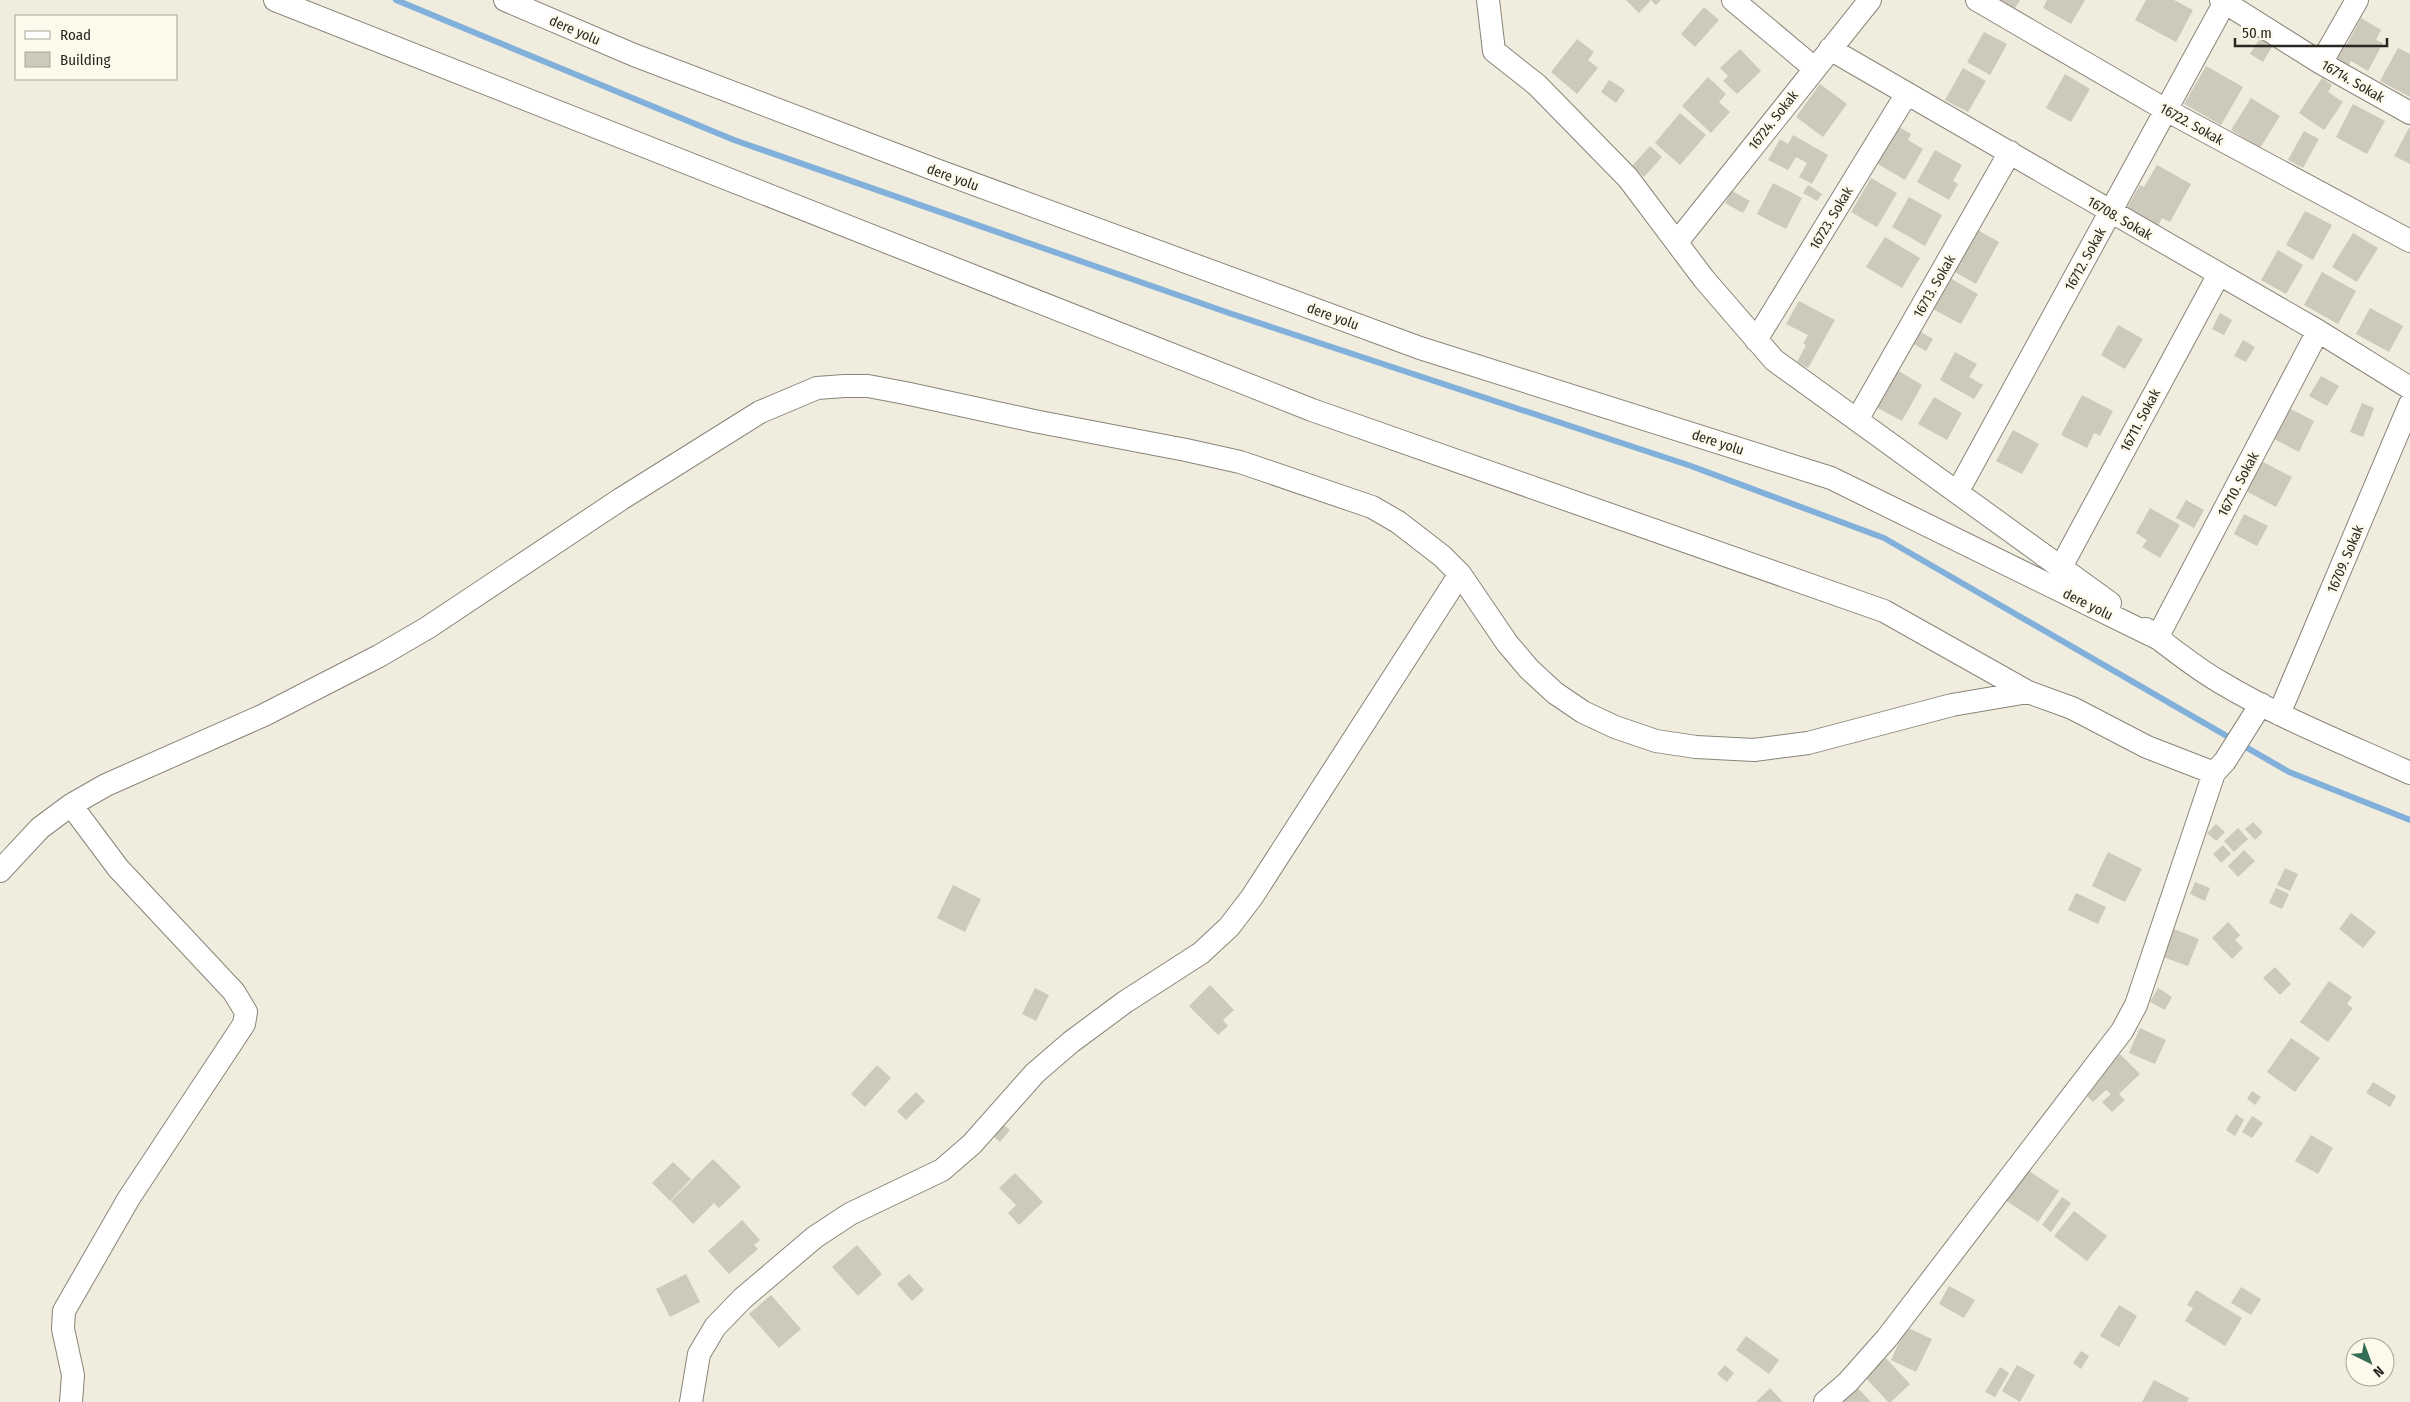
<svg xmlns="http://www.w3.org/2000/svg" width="2410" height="1402" font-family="'Fira Sans Condensed',sans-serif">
	<rect width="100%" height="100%" fill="#f0ecde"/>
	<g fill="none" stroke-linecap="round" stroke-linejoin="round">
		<path stroke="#81b0db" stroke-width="6" d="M396,0L734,140L1229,313L1691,466L1884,538L2289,772L2410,820"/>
	</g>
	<path fill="#cdc9bb" d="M1626,0H1661L1656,5L1651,0L1639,13Z
		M1997,0H2020L2014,10Z
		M2047,0H2085L2071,24L2043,8Z
		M2146,0H2174L2193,10L2176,42L2135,20Z
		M1704,7L1719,20L1695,47L1681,34Z
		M2361,18L2381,30L2376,40L2383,43L2368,71L2351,61L2347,68L2332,59L2340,45L2345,48Z
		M1984,32L2007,44L1990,75L1967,62Z
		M2261,37L2273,45L2263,62L2250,54Z
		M1577,39L1594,52L1588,60L1598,68L1577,94L1551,72Z
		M2398,48L2410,54V97L2380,81Z
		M1740,49L1761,71L1737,94L1723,81L1728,76L1720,68Z
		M2206,66L2243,87L2221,125L2184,104Z
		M1963,68L1986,81L1968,112L1945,100Z
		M2065,74L2090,89L2071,122L2046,108Z
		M1708,77L1726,94L1719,102L1730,112L1711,133L1682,106Z
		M2322,78L2332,85L2328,92L2343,102L2324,130L2299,113Z
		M1609,80L1625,90L1616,103L1601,92Z
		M1820,84L1847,104L1823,137L1796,117Z
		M2251,98L2280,116L2260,148L2231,130Z
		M2353,104L2385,121L2367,154L2336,137Z
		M1680,113L1706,135L1680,165L1655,143Z
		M1894,124L1911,134L1908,140L1923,149L1905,180L1873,161Z
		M2409,128H2410V164L2394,156Z
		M2304,131L2319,139L2303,168L2288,160Z
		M1793,135L1828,155L1812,184L1799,177L1807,163L1796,157L1788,170L1768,160L1780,139L1788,144Z
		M1650,146L1662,157L1644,177L1632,166Z
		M1935,150L1962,165L1953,181L1958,184L1949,200L1917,182Z
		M2157,165L2191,184L2170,222L2162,218L2158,226L2127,208L2140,185L2144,187Z
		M1871,178L1897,193L1877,227L1851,212Z
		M1773,183L1802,198L1786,229L1757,214Z
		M1808,185L1822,194L1817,201L1803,193Z
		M1732,191L1750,201L1743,213L1725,203Z
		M1909,197L1942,215L1925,246L1892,227Z
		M2305,211L2332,225L2313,260L2286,245Z
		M1976,229L1999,242L1976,284L1953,271Z
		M2353,233L2378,248L2357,282L2332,267Z
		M1885,237L1920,258L1902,288L1866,267Z
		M2278,250L2303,265L2286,294L2261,280Z
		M2322,272L2356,291L2338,324L2304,305Z
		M1948,277L1978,294L1961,324L1931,308Z
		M1799,301L1835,320L1808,368L1797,362L1806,345L1803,344L1808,335L1786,324Z
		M2370,308L2403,326L2389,352L2356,334Z
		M2220,313L2232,320L2224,335L2212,329Z
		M2118,325L2143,339L2125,369L2101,355Z
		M1919,331L1933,339L1926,351L1912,343Z
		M2243,340L2255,347L2246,362L2234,356Z
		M1955,352L1977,364L1969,377L1983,385L1974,399L1940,380Z
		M1897,370L1922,385L1902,421L1876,407Z
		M2321,376L2339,386L2327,406L2309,396Z
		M2082,395L2113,411L2100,436L2094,433L2087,448L2061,435Z
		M1934,397L1962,413L1947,440L1918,424Z
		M2362,403L2374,408L2363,437L2350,432Z
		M2285,406L2314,421L2299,452L2270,437Z
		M2013,430L2039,444L2022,474L1996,461Z
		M2261,461L2292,477L2276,507L2246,491Z
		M2186,500L2204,510L2194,528L2176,518Z
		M2150,508L2180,525L2160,558L2142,547L2147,540L2136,533Z
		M2244,514L2268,526L2257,546L2234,534Z
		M2253,822L2263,832L2255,840L2245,829Z
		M2216,824L2225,832L2216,841L2207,833Z
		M2238,828L2248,839L2234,852L2224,841Z
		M2223,845L2231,854L2221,863L2213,854Z
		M2244,850L2255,861L2238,877L2228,866Z
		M2108,852L2142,869L2125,902L2092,886Z
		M2285,868L2298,874L2290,891L2277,885Z
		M2195,882L2210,888L2205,901L2190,894Z
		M953,885L981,899L965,932L937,918Z
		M2276,888L2289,894L2282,909L2269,903Z
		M2076,893L2106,907L2098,924L2068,910Z
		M2351,913L2376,932L2363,948L2339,929Z
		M2228,922L2240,935L2235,940L2243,948L2232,959L2212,938Z
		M2174,929L2199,939L2188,966L2163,957Z
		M2275,967L2291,984L2280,995L2263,978Z
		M2329,981L2352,997L2347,1004L2353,1008L2328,1042L2300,1022Z
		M1210,985L1234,1010L1223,1020L1228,1026L1218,1035L1189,1006Z
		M1035,988L1049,995L1036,1021L1022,1014Z
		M2158,988L2172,997L2165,1010L2150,1002Z
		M2140,1028L2166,1040L2155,1064L2129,1053Z
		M2291,1038L2320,1058L2295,1092L2267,1072Z
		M2120,1054L2140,1074L2119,1094L2125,1100L2112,1112L2102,1102L2111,1094L2106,1090L2093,1102L2082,1091Z
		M877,1065L891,1078L865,1107L851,1094Z
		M2373,1082L2396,1096L2390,1107L2366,1093Z
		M2252,1091L2261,1097L2255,1105L2247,1099Z
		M916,1092L925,1101L906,1120L897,1111Z
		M2236,1114L2244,1120L2235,1136L2226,1130Z
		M2252,1116L2263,1123L2252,1138L2242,1132Z
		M997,1119L1010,1130L1000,1142L987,1131Z
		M2311,1135L2333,1148L2318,1174L2295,1161Z
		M713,1159L741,1187L719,1208L714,1203L693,1224L671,1201Z
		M673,1162L691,1179L670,1201L652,1183Z
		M2026,1169L2059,1191L2038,1222L2005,1200Z
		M1015,1173L1043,1202L1019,1225L1008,1213L1016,1205L999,1188Z
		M2062,1197L2071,1203L2051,1232L2042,1225Z
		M2074,1211L2107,1236L2087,1261L2054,1236Z
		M742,1220L760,1240L754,1245L758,1249L729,1274L708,1251Z
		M857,1245L882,1274L858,1296L832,1267Z
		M686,1274L700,1302L670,1317L656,1289Z
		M909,1274L924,1290L912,1301L897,1284Z
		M1949,1286L1975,1300L1964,1318L1939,1304Z
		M2241,1287L2261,1299L2251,1315L2231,1303Z
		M2196,1290L2242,1318L2225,1346L2185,1321L2193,1308L2187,1305Z
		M771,1295L801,1329L779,1348L749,1314Z
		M2119,1305L2137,1316L2119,1347L2100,1336Z
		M1906,1327L1932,1339L1916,1372L1891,1360Z
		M1746,1336L1779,1360L1769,1374L1736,1350Z
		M2081,1351L2089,1356L2081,1369L2073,1363Z
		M1886,1358L1910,1384L1891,1402H1888L1865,1377Z
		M1725,1365L1734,1373L1727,1382L1717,1374Z
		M2017,1365L2035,1375L2020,1402L2002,1391Z
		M2000,1367L2009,1373L1995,1397L1985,1392Z
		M2154,1380L2189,1398L2187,1402H2142Z
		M1853,1383L1871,1402H1837Z
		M1770,1388L1783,1402H1756Z"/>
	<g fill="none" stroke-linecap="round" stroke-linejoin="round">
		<defs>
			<path id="minor" d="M275,0L1312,410L1884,611L2028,692
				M505,0L634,55L936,170L1420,348L1831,478L2157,638L2318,331
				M1488,0L1494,51L1537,85L1628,178L1704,279L1774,360L2110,603
				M1733,0L1814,68
				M1977,0L2166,110L2410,241
				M2221,0L2321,63L2410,113
				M1830,49L2318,331L2410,388
				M2321,63L2357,0
				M1677,242L1870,0
				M1756,340L1906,95
				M1857,420L2010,152
				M1958,491L2226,0
				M2061,567L2219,274
				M2146,629C2170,647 2194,667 2220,682C2280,718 2346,744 2410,773
				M2279,714L2410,404
				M71,805L118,868L234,992L246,1012L244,1024L129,1198L64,1311L63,1329L73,1375L71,1402
				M0,871L40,828L71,805L106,785L264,715L379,656L427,628L621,499L760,412L817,388L844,386H868L905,393L1034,421L1186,450L1240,462L1372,507L1398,522L1442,556L1460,574L1507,643L1529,669L1555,693L1583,712L1615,727L1656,741L1696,747L1754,750L1808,743L1952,705L2028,692L2072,708L2147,747L2214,773
				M691,1402L699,1354L715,1327L742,1299L815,1237L850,1214L942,1170L972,1144L1035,1073L1071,1042L1125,1002L1201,953L1229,927L1252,897L1460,574
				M1825,1402L1848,1382L1887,1338L2122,1031L2136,1005L2214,773L2225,761L2261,704"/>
		</defs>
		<use href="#minor" stroke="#898579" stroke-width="24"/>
		<use href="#minor" stroke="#fff" stroke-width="22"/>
	</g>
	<g text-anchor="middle" stroke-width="5" stroke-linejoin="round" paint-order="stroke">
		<g font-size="14" fill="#282721" stroke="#fdf9eb">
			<text transform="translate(575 30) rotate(23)" y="5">dere yolu</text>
			<text transform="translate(2353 81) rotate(30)" y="5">16714. Sokak</text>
			<text transform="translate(1773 120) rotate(-52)" y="5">16724. Sokak</text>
			<text transform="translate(2192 124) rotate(29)" y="5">16722. Sokak</text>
			<text transform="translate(953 177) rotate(20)" y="5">dere yolu</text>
			<text transform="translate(1831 218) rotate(-59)" y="5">16723. Sokak</text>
			<text transform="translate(2120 218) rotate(30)" y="5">16708. Sokak</text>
			<text transform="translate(2085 259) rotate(-61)" y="5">16712. Sokak</text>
			<text transform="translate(1934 286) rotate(-60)" y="5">16713. Sokak</text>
			<text transform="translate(1333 316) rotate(20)" y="5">dere yolu</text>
			<text transform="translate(2140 420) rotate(-62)" y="5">16711. Sokak</text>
			<text transform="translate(1718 442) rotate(18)" y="5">dere yolu</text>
			<text transform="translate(2238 484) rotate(-62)" y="5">16710. Sokak</text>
			<text transform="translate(2345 559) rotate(-67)" y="5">16709. Sokak</text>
			<text transform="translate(2088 604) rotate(26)" y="5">dere yolu</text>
		</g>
	</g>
	<rect x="15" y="15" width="162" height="65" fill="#fdf9eb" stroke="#a8a59a"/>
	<rect x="25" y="31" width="25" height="8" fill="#ffffff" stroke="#a8a59a"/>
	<text x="60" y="40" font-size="15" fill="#282721">Road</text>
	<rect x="25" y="52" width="25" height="15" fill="#cdc9bb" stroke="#a8a59a"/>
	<text x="60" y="65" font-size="15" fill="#282721">Building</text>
	<g transform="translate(2370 1362) rotate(138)"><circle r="24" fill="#fdf9eb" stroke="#a8a59a"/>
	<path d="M0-4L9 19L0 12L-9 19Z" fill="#356e57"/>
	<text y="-8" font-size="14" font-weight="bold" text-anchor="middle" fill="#282721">N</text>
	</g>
	<path d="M2235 38v8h152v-8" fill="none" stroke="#282721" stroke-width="2.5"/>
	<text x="2242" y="38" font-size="15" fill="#282721" stroke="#fdf9eb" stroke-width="4" paint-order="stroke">50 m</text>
</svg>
